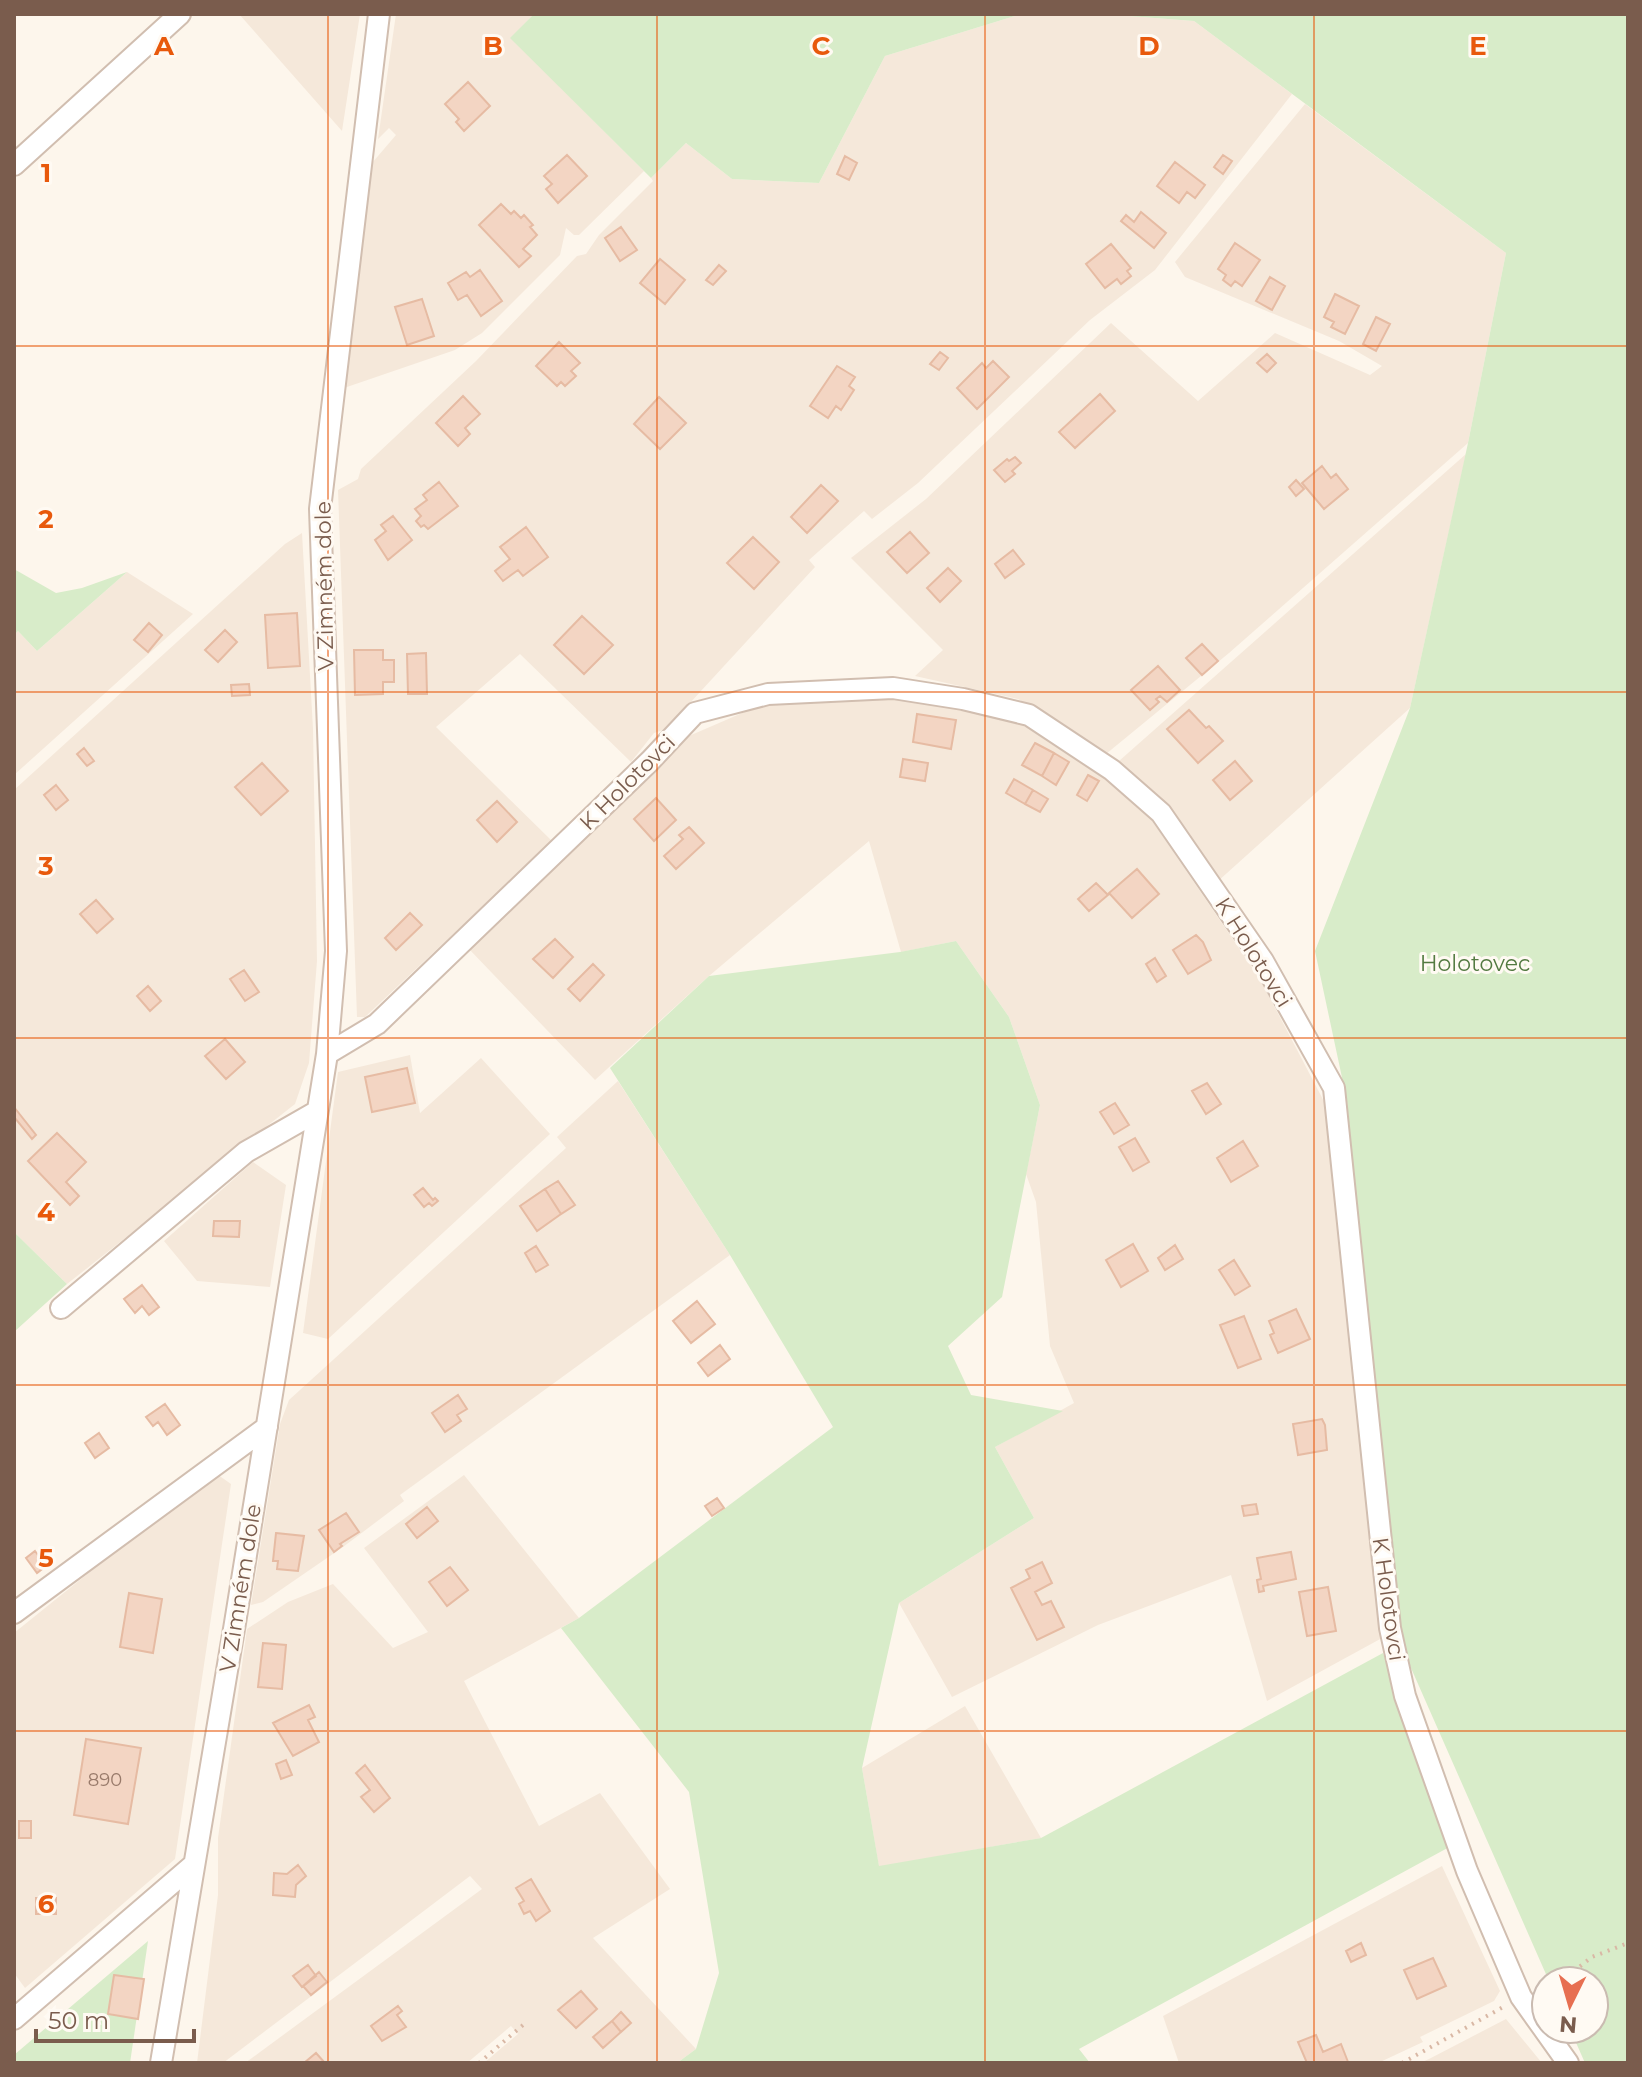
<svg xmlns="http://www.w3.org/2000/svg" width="1642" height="2077" font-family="Montserrat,sans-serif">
	<rect width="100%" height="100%" fill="#fdf6ec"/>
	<path fill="#f5e8da" d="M239,14H360L342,131Z
		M396,14H534L511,38L644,171L579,235H574L566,228L560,255L482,333L455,350L344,388L372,163L396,135L389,128L378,139Z
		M1021,14H1103L1194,21L1292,94L1155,270L1090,320L918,483L872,519L864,511L809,560L815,567L666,729L654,733L631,762L520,654L436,727L552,841L365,1017H357L338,490L358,479L361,469L476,361L577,256L586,254L599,235L653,181L651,178L686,143L732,179L819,183L885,56Z
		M1305,104L1506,253L1468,443L1229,653L1106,754L1064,724L1018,699L915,676L943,650L851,558L926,499L1111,323L1198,401L1275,333L1370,375L1382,366L1339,341L1185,277L1175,262Z
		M1466,454L1410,708L1217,882L1159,806L1119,761Z
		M302,533L313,729L317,961L309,1063L295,1104L67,1284L14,1232V790L285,544Z
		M127,572L193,614L14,775V635L18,631L37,651Z
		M880,696L999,714L1023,724L1105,773L1140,803L1260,979L1329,1111L1354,1322L1382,1638L1267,1701L1231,1575L1098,1625L952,1697L899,1603L1034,1518L995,1447L1074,1403L1050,1346L1036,1202L1026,1174L1040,1105L1009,1017L956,941L901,952L869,841L709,976L595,1080L469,949L682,739L763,704Z
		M410,1055L420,1113L481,1058L550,1134L328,1339L303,1333L338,1072Z
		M618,1081L730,1255L400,1495L404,1501L343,1547L263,1602L251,1605L280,1424L289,1400L566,1148L557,1137Z
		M253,1162L286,1185L270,1287L197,1281L164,1241Z
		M214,1472L231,1484L175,1859L25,1988L14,1973V1633Z
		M464,1475L579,1618L464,1681L539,1826L600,1793L670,1889L593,1938L696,2049L677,2063H484L518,2034L511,2026L467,2063H245L482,1889L470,1876L223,2063H197L218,1895V1838L247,1629L288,1602L333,1584L393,1648L428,1632L364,1548Z
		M965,1706L1041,1838L879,1867L862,1768Z
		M1442,1866L1500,1991L1494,2001L1420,2037L1423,2042L1378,2063H1179L1163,2016Z
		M1506,2019L1542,2063H1420L1429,2059Z"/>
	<path fill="#d8ecc9" d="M534,14H1021L885,56L819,183L732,179L686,143L651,178L510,38Z
		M1103,14H1628V2063H1585L1570,2029H1594V1981H1549L1396,1634L1347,1101L1315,951L1410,708L1468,443L1506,253L1194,21Z
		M14,569L56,593L82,588L127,572L37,651L18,631L14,635Z
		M956,941L1009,1017L1040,1105L1002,1297L948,1346L971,1395L1063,1411L995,1447L1034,1518L899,1603L862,1768L879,1866L1041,1838L1383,1653L1453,1845L1079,2049L1090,2063H677L696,2049L719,1973L689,1792L561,1628L579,1618L833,1427L730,1255L610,1068L709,976L900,952Z
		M14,1232L67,1284L14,1332Z
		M148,1941L130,2063H14V2055Z"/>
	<path fill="#f3d5c3" stroke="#e6bba3" stroke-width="2" d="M468,82L490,106L464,131L456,122L459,119L445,104Z
		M567,155L587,176L558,203L546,189L552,184L544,176Z
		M1223,155L1232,161L1223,174L1214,167Z
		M845,156L857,163L849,180L837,174Z
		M1175,162L1205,185L1195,198L1187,192L1179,203L1157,186Z
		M501,204L511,214L514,211L521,218L524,215L533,225L530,227L537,235L523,249L531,256L519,267L479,225Z
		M1141,212L1166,233L1154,248L1121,221L1126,215L1134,222Z
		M621,227L637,250L620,261L605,238Z
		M1235,243L1260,260L1242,286L1235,281L1231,286L1223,280L1226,275L1218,269Z
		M1111,244L1131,268L1127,271L1131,276L1121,284L1117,279L1105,288L1086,264Z
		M660,259L685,280L665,304L640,283Z
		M719,265L726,271L713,285L706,280Z
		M480,270L502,301L481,316L467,295L458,300L448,283L466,272L470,277Z
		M1270,277L1285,286L1272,310L1256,301Z
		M1335,294L1359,306L1345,334L1331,327L1334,322L1324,317Z
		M422,299L434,336L407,345L395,307Z
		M1376,317L1390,324L1376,351L1363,344Z
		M559,342L580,363L571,371L576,376L565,386L561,382L557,386L536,366Z
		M940,352L948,358L939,370L930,364Z
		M1267,354L1276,363L1267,372L1257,363Z
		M993,361L1009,377L977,409L957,388L982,363L986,368Z
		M837,366L855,377L849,386L854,390L841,410L836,406L828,418L810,406Z
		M1100,394L1115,411L1075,448L1059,432Z
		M463,396L480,414L465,428L470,434L458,446L436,423Z
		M659,397L686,423L660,449L634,424Z
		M1015,457L1021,463L1012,471L1015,474L1005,482L994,470L1007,459L1009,461Z
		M1322,466L1331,478L1336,474L1348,489L1324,509L1302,483Z
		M1296,480L1304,489L1296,496L1289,487Z
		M439,482L458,506L428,529L424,525L421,527L416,521L421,516L415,509L427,500L423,495Z
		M821,485L838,501L807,533L791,517Z
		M393,516L412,540L388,560L375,540L386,531L381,525Z
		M526,527L548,557L523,576L518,570L503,581L495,571L510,559L500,547Z
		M910,532L929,553L907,573L887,552Z
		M753,537L779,562L754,589L727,563Z
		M1013,550L1024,564L1005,578L995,564Z
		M948,568L961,581L940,602L927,588Z
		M297,613L300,666L268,668L265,615Z
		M582,616L613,645L584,674L554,645Z
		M149,623L162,635L148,652L134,640Z
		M225,630L237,642L218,662L205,650Z
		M1202,644L1218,661L1202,675L1186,658Z
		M354,650H383V660H394V682H383V694L355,695Z
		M426,653L427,694H408L407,654Z
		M1158,666L1180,690L1167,702L1160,696L1156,699L1159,702L1150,710L1131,690Z
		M249,684L250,695L232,696L231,685Z
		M1189,710L1206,728L1209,726L1223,741L1198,763L1167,729Z
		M917,714L956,720L951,749L913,742Z
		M1035,743L1054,753L1042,776L1022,765Z
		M84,748L94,761L87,766L77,754Z
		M1054,753L1069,762L1056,785L1042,776Z
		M903,759L928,763L925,781L900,777Z
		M1235,761L1252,781L1230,800L1213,780Z
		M262,763L288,791L261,815L235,787Z
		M1088,775L1099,781L1087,801L1077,795Z
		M1014,779L1033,790L1025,804L1006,793Z
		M56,785L68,800L56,810L44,795Z
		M1033,790L1048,799L1040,812L1025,804Z
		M656,798L676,820L654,841L634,819Z
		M497,801L517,822L497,842L477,820Z
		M689,827L704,843L676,869L664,856L683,839L679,835Z
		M1137,869L1159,894L1132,918L1109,893Z
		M1096,883L1108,895L1089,911L1078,899Z
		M96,900L113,919L97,933L80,914Z
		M410,913L422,925L396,950L385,938Z
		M1196,935L1203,942L1211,960L1188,974L1173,950Z
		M555,939L573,957L553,978L533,959Z
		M1155,958L1166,976L1157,982L1146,964Z
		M593,964L604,975L580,1001L568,989Z
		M244,970L259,992L245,1001L230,979Z
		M148,986L161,1001L150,1011L137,996Z
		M225,1039L245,1062L226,1079L205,1056Z
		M407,1068L415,1103L372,1112L365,1077Z
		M1207,1083L1221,1104L1206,1114L1192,1091Z
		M1115,1103L1129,1125L1114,1134L1100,1112Z
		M14,1107L36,1135L32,1139L14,1117Z
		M57,1133L86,1162L66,1182L79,1196L70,1205L28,1161Z
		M1135,1138L1149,1162L1133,1171L1119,1147Z
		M1243,1141L1258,1166L1231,1182L1217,1158Z
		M558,1181L575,1205L561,1214L545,1189Z
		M423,1188L433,1200L435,1198L438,1201L432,1206L429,1203L424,1207L414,1195Z
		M545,1189L561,1214L537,1231L520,1206Z
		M214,1221H240L239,1237L213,1236Z
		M1133,1244L1148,1271L1121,1287L1106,1260Z
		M1175,1245L1183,1259L1165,1270L1158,1258Z
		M536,1246L548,1265L536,1272L525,1253Z
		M1234,1260L1250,1286L1235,1295L1219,1270Z
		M142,1285L159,1307L149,1315L142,1306L135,1313L124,1299Z
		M697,1301L715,1324L691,1343L673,1321Z
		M1296,1309L1310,1339L1278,1353L1270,1335L1274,1333L1269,1321Z
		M1244,1316L1261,1359L1238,1368L1220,1325Z
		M720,1345L730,1359L708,1376L698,1363Z
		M458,1395L467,1409L457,1415L461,1421L445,1432L432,1413Z
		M165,1404L180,1425L167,1435L158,1422L153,1426L146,1417Z
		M1322,1419L1325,1425L1327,1450L1298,1455L1293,1424Z
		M99,1433L109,1448L95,1458L85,1443Z
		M717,1498L724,1508L712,1516L705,1506Z
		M1256,1504L1258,1514L1244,1516L1242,1506Z
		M427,1507L438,1521L417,1538L406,1524Z
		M346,1513L359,1532L340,1544L342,1546L334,1552L319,1530Z
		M276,1533L304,1536L298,1571L277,1569L278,1561H273Z
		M35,1551L46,1566L37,1573L26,1558Z
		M1291,1552L1296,1579L1263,1586L1264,1591L1259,1592L1257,1580L1261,1579L1257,1558Z
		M1042,1562L1052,1583L1035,1592L1042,1605L1051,1601L1064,1627L1037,1640L1011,1588L1030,1578L1026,1570Z
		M450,1567L468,1590L447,1606L429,1582Z
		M1328,1587L1336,1631L1307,1636L1299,1592Z
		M129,1593L162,1599L153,1653L120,1647Z
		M263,1643L286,1645L282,1689L258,1687Z
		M309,1705L315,1717L308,1720L319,1742L293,1756L273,1723Z
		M86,1739L141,1748L128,1824L74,1815Z
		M286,1760L292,1775L281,1779L276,1764Z
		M365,1765L390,1798L374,1812L361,1797L370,1790L356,1773Z
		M19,1821H31V1838H19Z
		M298,1865L306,1876L296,1885L295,1897L273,1895L274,1873L287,1874Z
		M531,1879L550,1911L536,1921L530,1911L524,1914L519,1904L524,1901L516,1888Z
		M36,1898H56V1914H36Z
		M1361,1943L1366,1955L1351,1962L1346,1951Z
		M1433,1958L1446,1986L1417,1999L1404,1970Z
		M308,1965L316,1976L302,1987L293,1976Z
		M319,1972L327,1982L311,1995L303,1986Z
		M114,1975L144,1979L138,2019L108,2014Z
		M581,1991L597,2009L576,2028L558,2010Z
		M398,2006L402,2011L397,2015L406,2027L382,2041L371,2026Z
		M621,2012L631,2023L621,2032L612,2021Z
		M612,2021L621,2032L603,2048L593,2037Z
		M1316,2035L1323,2052L1341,2044L1348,2062L1307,2063L1298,2042Z
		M316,2053L325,2063H304Z"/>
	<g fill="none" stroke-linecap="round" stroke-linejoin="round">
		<defs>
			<path id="street" d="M14,165L180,14
				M327,1054L377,1024L650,761L695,713L768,694L893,688L963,699L1029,715L1112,770L1161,813L1263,961L1334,1088L1390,1628L1405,1696L1467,1871L1521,1997L1568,2063
				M61,1308L246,1152L316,1112
				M14,1613L267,1427
				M14,2019L192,1866
				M161,2063L235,1623L327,1054L336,951L320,509L379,14"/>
		</defs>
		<use href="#street" stroke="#d1beb0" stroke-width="24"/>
		<path stroke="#d9b8a5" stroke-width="4" stroke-dasharray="2 6" stroke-linecap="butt" d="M1561,1981L1592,1957L1628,1943
			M479,2063L523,2025
			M1402,2063L1505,2006"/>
		<use href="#street" stroke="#fff" stroke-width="20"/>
	</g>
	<path fill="none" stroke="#e8590c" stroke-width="2" stroke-opacity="0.55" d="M328,14V2063M657,14V2063M985,14V2063M1314,14V2063M14,346H1628M14,692H1628M14,1038H1628M14,1385H1628M14,1731H1628"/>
	<g text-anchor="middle" stroke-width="6" stroke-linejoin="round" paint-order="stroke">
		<g font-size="18" fill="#987a6a">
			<text x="105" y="1786">890</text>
		</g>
		<g font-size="22" fill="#7a5c4d" stroke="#fffaf3">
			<text transform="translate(324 586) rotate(-91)" y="8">V Zimném dole</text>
			<text transform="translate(627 782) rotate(-45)" y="8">K Holotovci</text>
			<text transform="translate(1254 952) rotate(58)" y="8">K Holotovci</text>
			<text transform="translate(240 1588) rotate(-81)" y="8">V Zimném dole</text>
			<text transform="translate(1389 1599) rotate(82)" y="8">K Holotovci</text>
		</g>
		<g font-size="22" fill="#537a41" stroke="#fffaf3">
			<text x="1475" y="971">Holotovec</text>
		</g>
	</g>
	<g font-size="26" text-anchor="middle" font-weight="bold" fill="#e8590c" stroke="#fffaf3" stroke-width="6" stroke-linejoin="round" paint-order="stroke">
		<text x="164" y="55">A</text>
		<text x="493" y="55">B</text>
		<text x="821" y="55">C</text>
		<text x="1149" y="55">D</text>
		<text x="1478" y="55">E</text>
		<text x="46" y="182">1</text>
		<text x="46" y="528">2</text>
		<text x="46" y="875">3</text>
		<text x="46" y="1221">4</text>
		<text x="46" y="1567">5</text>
		<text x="46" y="1913">6</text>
	</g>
	<rect width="1642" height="2077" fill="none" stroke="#7a5c4d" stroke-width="32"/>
	<g transform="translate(1570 2005) rotate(185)"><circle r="38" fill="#fffaf3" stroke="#cabbb1" stroke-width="2"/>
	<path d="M0-6L14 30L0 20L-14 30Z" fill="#e76f51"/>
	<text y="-12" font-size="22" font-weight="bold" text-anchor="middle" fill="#7a5c4d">N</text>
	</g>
	<path d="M36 2029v12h158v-12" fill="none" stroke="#7a5c4d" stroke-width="4"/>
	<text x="48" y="2029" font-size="24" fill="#7a5c4d" stroke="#fffaf3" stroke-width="6" paint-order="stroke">50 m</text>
</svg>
